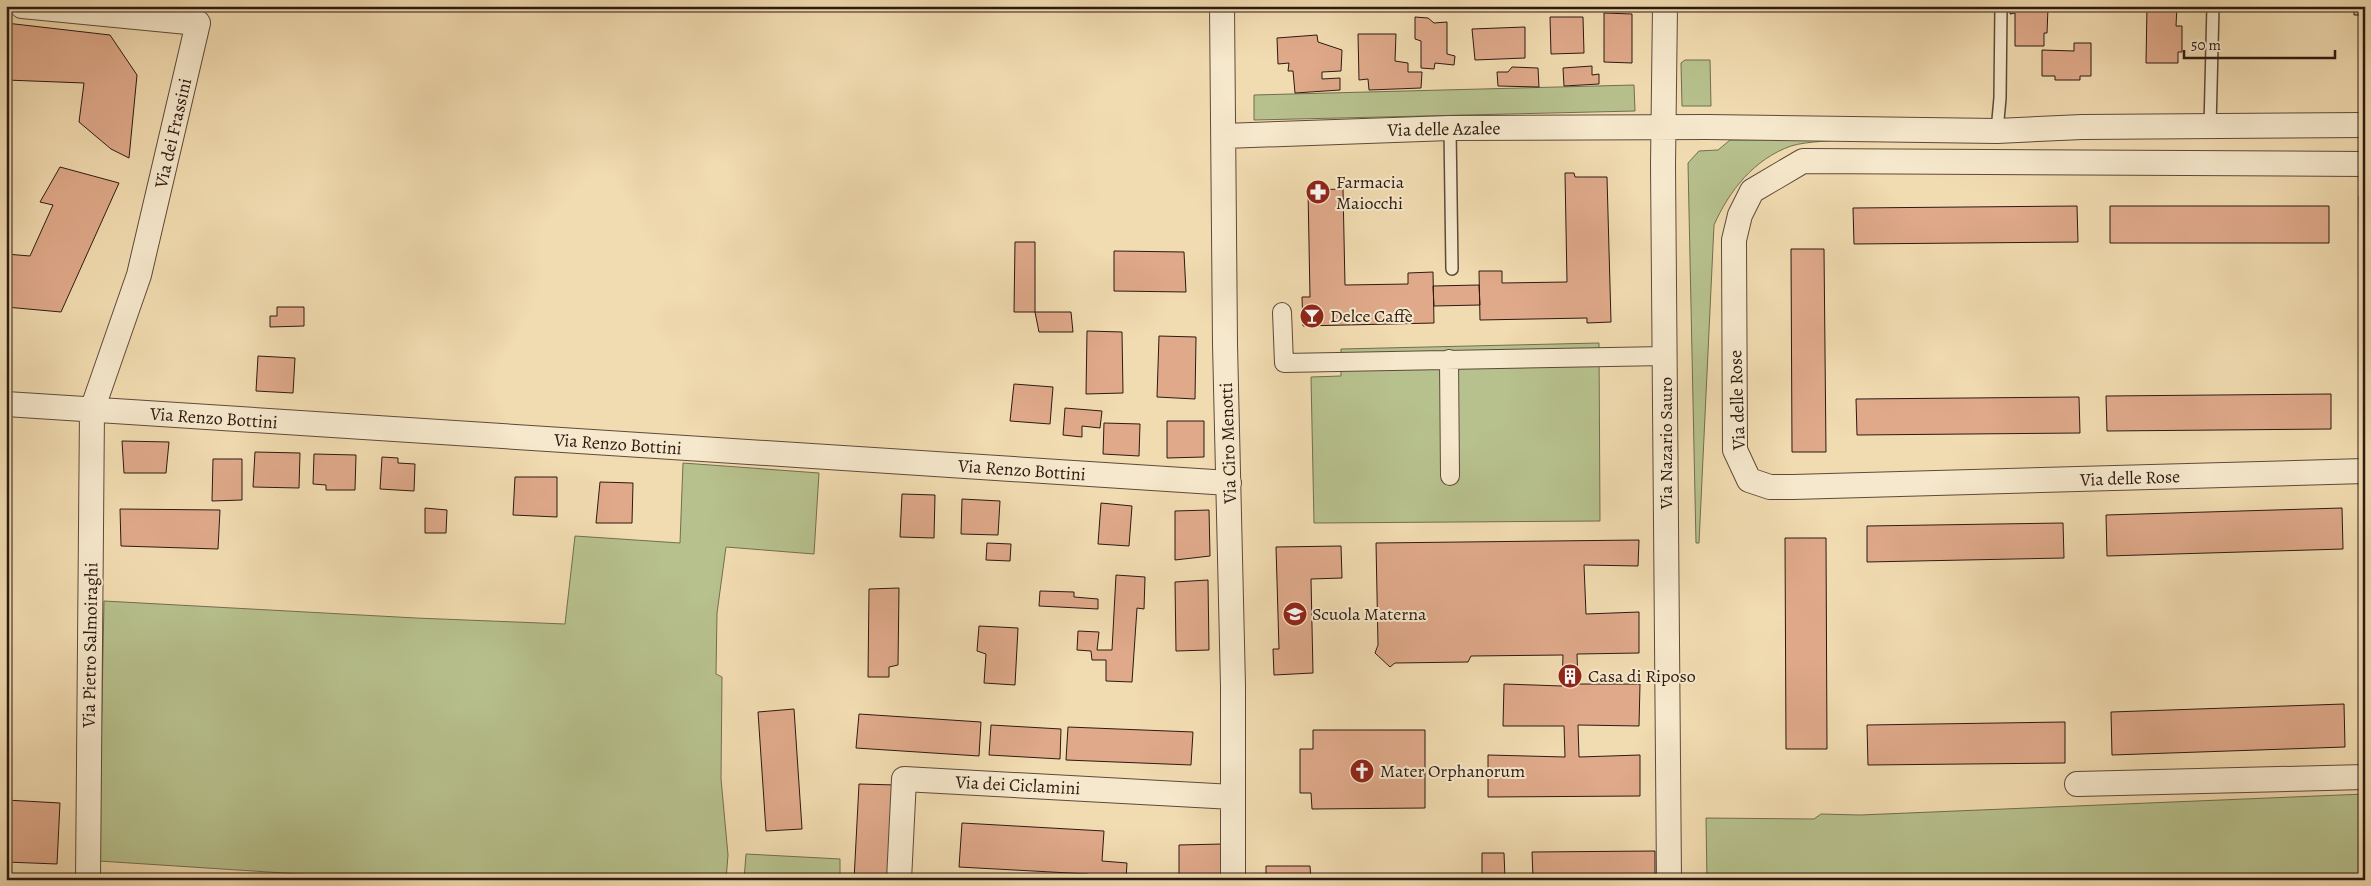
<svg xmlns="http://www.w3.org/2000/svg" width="2371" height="886" font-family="Alegreya,serif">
	<rect width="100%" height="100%" fill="#f1dbb0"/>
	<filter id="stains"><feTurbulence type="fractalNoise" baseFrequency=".004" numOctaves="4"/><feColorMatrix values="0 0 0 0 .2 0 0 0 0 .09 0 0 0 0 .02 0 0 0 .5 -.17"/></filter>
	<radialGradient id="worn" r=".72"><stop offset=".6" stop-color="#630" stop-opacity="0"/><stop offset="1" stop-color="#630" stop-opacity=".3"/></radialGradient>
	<path fill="#b7c18d" stroke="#726e50" d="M1685,60H1710L1711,106H1682L1681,63Z
		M1634,85L1635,111L1254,120V95Z
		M1852,139C1835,141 1807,141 1791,146C1754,159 1729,191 1714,225L1699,543H1696L1688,163L1699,151L1718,150L1730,140Z
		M1599,343L1600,521L1314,523L1311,377L1341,376V349Z
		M683,463L819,473L814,554L726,547L717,613L716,674L722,677L721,779L728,855L726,880H392L99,861L104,601L416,618L565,624L575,536L680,543Z
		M2365,794V880H1707L1706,818L1814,819L1821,814L1860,815Z
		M746,854L840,859V880H744Z"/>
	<path fill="#dfa98a" stroke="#2d1a12" d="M2010,6L2048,8L2047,33H2044V46H2015V13L2010,14Z
		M2147,6H2177L2176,26H2182V52H2178V63H2146Z
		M2354,6H2365V15H2354Z
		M1604,13L1632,14V63L1604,62Z
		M1415,17L1428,18L1434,23L1447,22V54L1455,56L1454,65L1435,63L1434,69L1421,68V41L1415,39Z
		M1550,17H1583L1584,53L1551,54Z
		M6,23L110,35L137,75L129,158L111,149L79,122L84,83L6,80Z
		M1525,27V58L1475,60L1472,29Z
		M1358,34H1396L1395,61L1408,63V72H1422L1421,88L1369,90L1368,79L1359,80Z
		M1317,35L1318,42L1342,50L1341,71L1322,72V79L1340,78V90L1295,93L1293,71H1288L1289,63L1278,64L1277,38Z
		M2074,43H2091V76H2080V80H2055V76H2042V50L2074,51Z
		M1592,66V75L1599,74V84L1564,86L1563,68Z
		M1512,67L1538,68L1539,87L1498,86L1497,72H1508Z
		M60,167L119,183L61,312L6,307V254L30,256L53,205L40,202Z
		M1565,173H1574L1575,177H1607L1611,322L1587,323V318L1480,320L1479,271H1502V283L1567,282Z
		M1343,189L1345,285L1408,284V273L1433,272L1434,323L1303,326L1302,297H1310L1308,190Z
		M2359,196H2365V440H2362Z
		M2077,206L2078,242L1854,244L1853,208Z
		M2110,206H2329V243H2110Z
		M1015,242H1035V312H1014Z
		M1791,249H1824L1826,452H1792Z
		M1114,251L1184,252L1186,292L1114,291Z
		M1479,285L1480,305L1434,306L1433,286Z
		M277,307H304V326L270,327V316H277Z
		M1035,312H1071L1073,332H1039Z
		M1087,331L1122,332L1123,393L1086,394Z
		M1159,336L1196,337L1195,399L1157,397Z
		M258,356L295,358L293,393L256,391Z
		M1014,384L1053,387L1050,424L1010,421Z
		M2331,394V429L2107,431L2106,396Z
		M2079,397L2080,433L1857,435L1856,399Z
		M1065,408L1102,411L1100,428L1082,426V437L1063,435Z
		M1167,421H1204V457L1167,458Z
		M1104,423L1140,424L1139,456L1103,454Z
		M122,441L169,442L166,473H124Z
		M255,452L300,453L299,488L253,487Z
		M314,454L356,455L355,490H326V485L313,484Z
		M382,457L398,458V463L415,464L414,491L380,489Z
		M213,459H242V500L212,501Z
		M515,477H557V517L513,515Z
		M600,482L633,483L632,523H596Z
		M902,494L935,495L934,538L900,537Z
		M962,499L1000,501L998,535L961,534Z
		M1101,503L1132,506L1129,546L1098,544Z
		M425,508L447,510L446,533H425Z
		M2342,508L2343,549L2107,556L2106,515Z
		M120,509L220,510L218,549L121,546Z
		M1209,510L1210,556L1175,560V511Z
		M2063,523L2064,558L1867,562V526Z
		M1785,538H1826L1827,749H1786Z
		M1639,540L1638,566L1584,565L1586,614L1639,612V653L1577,654L1578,684H1640L1639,726L1578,725L1579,757L1640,755V796L1488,797V755L1565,757L1564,726H1503L1504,684L1562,686L1563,655L1471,656L1468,662L1395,663L1390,667L1375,653L1378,645L1376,543Z
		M987,543L1011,544L1010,561L986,560Z
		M1341,546L1342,578L1311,579L1313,673L1274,675L1273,649H1279L1276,547Z
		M1116,575L1145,577L1144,609L1137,608L1132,682L1106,681V660H1092L1091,651L1077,650L1078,631L1099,632L1097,650H1112Z
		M1208,580L1209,650L1176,651L1175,582Z
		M899,588L898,665L889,667V677H868L869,589Z
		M1040,591L1074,592V597L1098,599V609L1039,606Z
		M979,626L1018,628L1015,685L984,683L986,654L977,651Z
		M2344,704L2345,747L2112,755L2111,712Z
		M794,709L802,829L766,831L758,712Z
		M859,714L981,722L979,756L856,748Z
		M2065,722V763L1868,765L1867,725Z
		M991,725L1061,729L1060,759L989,755Z
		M1068,727L1193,732L1191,765L1066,760Z
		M1313,730H1425V808L1312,809L1311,793H1300V749H1313Z
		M859,784L896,785L892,880H854Z
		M6,800L60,803L57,864L6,862Z
		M962,823L1104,831L1102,861L1127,863L1126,880H1087L1088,874L959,867Z
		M1222,844L1223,880H1170V876H1179V845Z
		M1655,851V880H1482V853H1504L1505,879L1533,878L1532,852Z
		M1266,866H1310L1311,880H1266Z"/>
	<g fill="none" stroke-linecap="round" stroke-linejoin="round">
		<defs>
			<path id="service" d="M2210,127L2213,6
				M1450,128L1452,269
				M1997,131L2000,98L2001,6"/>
			<path id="pedestrian" d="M1282,312L1284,363L1666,356
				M1449,359L1450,476"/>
			<path id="minor" d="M22,6L198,23L139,275L92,410L88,880
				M1222,6L1225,344L1233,686V880
				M1665,6L1663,165L1669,880
				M1224,136L1450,128L1707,127L1997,131L2082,127L2365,125
				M2365,164L1803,161L1752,191L1740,215L1734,240L1735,450L1749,480L1770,487H1793L2365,471
				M6,404L1229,483
				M2077,784L2365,777
				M899,880L904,779L1233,797"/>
		</defs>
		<use href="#service" stroke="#5e4a3a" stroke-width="14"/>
		<use href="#pedestrian" stroke="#5e4a3a" stroke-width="20"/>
		<use href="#minor" stroke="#5e4a3a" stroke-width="26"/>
		<use href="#service" stroke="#f6e8cc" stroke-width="11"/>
		<use href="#pedestrian" stroke="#f6e8cc" stroke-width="18"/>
		<use href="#minor" stroke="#f6e8cc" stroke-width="24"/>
	</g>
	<defs>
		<symbol id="pharmacy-disc" viewBox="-11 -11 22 22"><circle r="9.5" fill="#8f2418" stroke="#f6e8cc"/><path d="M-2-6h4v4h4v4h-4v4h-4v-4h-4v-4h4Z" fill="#fff"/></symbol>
		<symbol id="bar-disc" viewBox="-11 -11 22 22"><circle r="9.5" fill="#8f2418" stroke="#f6e8cc"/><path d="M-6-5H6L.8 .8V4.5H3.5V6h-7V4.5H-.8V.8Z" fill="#fff"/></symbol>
		<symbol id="school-disc" viewBox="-11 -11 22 22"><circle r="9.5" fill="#8f2418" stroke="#f6e8cc"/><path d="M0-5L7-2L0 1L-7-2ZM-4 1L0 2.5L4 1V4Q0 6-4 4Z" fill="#fff"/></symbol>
		<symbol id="building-disc" viewBox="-11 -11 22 22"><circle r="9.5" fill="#8f2418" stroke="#f6e8cc"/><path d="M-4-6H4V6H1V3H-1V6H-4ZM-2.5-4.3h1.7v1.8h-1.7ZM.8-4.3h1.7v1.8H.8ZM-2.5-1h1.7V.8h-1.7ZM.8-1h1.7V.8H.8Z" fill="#fff"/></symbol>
		<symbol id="church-disc" viewBox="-11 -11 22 22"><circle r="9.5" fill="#8f2418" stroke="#f6e8cc"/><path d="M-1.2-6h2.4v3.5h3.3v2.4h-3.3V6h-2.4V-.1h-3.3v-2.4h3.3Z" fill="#fff"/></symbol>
	</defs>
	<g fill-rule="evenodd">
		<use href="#pharmacy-disc" x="1304" y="178" width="28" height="28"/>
		<use href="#bar-disc" x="1298" y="302" width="28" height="28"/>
		<use href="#school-disc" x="1281" y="600" width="28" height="28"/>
		<use href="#building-disc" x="1556" y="662" width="28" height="28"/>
		<use href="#church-disc" x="1348" y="757" width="28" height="28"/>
	</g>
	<g text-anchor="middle" stroke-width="4" stroke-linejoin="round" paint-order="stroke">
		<g font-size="18" fill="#2d1a12" stroke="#f6e8cc">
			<text transform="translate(1444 129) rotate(-1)" y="6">Via delle Azalee</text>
			<text transform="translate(173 133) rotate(-77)" y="6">Via dei Frassini</text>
			<text transform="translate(1737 400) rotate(-92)" y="6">Via delle Rose</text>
			<text transform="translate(214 418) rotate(4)" y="6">Via Renzo Bottini</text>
			<text transform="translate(1228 443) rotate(-92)" y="6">Via Ciro Menotti</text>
			<text transform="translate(1666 443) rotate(-90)" y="6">Via Nazario Sauro</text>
			<text transform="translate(618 444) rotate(4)" y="6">Via Renzo Bottini</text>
			<text transform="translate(1022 470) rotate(4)" y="6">Via Renzo Bottini</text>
			<text transform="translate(2130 478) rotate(-2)" y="6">Via delle Rose</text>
			<text transform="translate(90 645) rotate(-89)" y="6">Via Pietro Salmoiraghi</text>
			<text transform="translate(1018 785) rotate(3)" y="6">Via dei Ciclamini</text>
		</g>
		<g font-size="18" fill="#2d1a12" stroke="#f6e8cc" text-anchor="start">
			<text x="1336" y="188">Farmacia<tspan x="1336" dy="21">Maiocchi</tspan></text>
			<text x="1330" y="322">Delce Caffè</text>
			<text x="1312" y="620">Scuola Materna</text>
			<text x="1588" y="682">Casa di Riposo</text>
			<text x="1380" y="777">Mater Orphanorum</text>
		</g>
	</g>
	<rect width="2371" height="886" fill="none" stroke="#f1dbb0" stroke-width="25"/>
	<rect x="8" y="8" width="2356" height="871" fill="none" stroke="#2d1a12" stroke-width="2.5"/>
	<rect x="12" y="12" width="2346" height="861" fill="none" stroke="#2d1a12"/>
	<path d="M2184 50v8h151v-8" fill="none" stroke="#2d1a12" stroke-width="2.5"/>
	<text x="2191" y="50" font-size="15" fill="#2d1a12" stroke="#f6e8cc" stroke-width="4" paint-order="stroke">50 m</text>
	<rect width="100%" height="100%" filter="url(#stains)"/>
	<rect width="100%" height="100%" fill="url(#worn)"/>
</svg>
